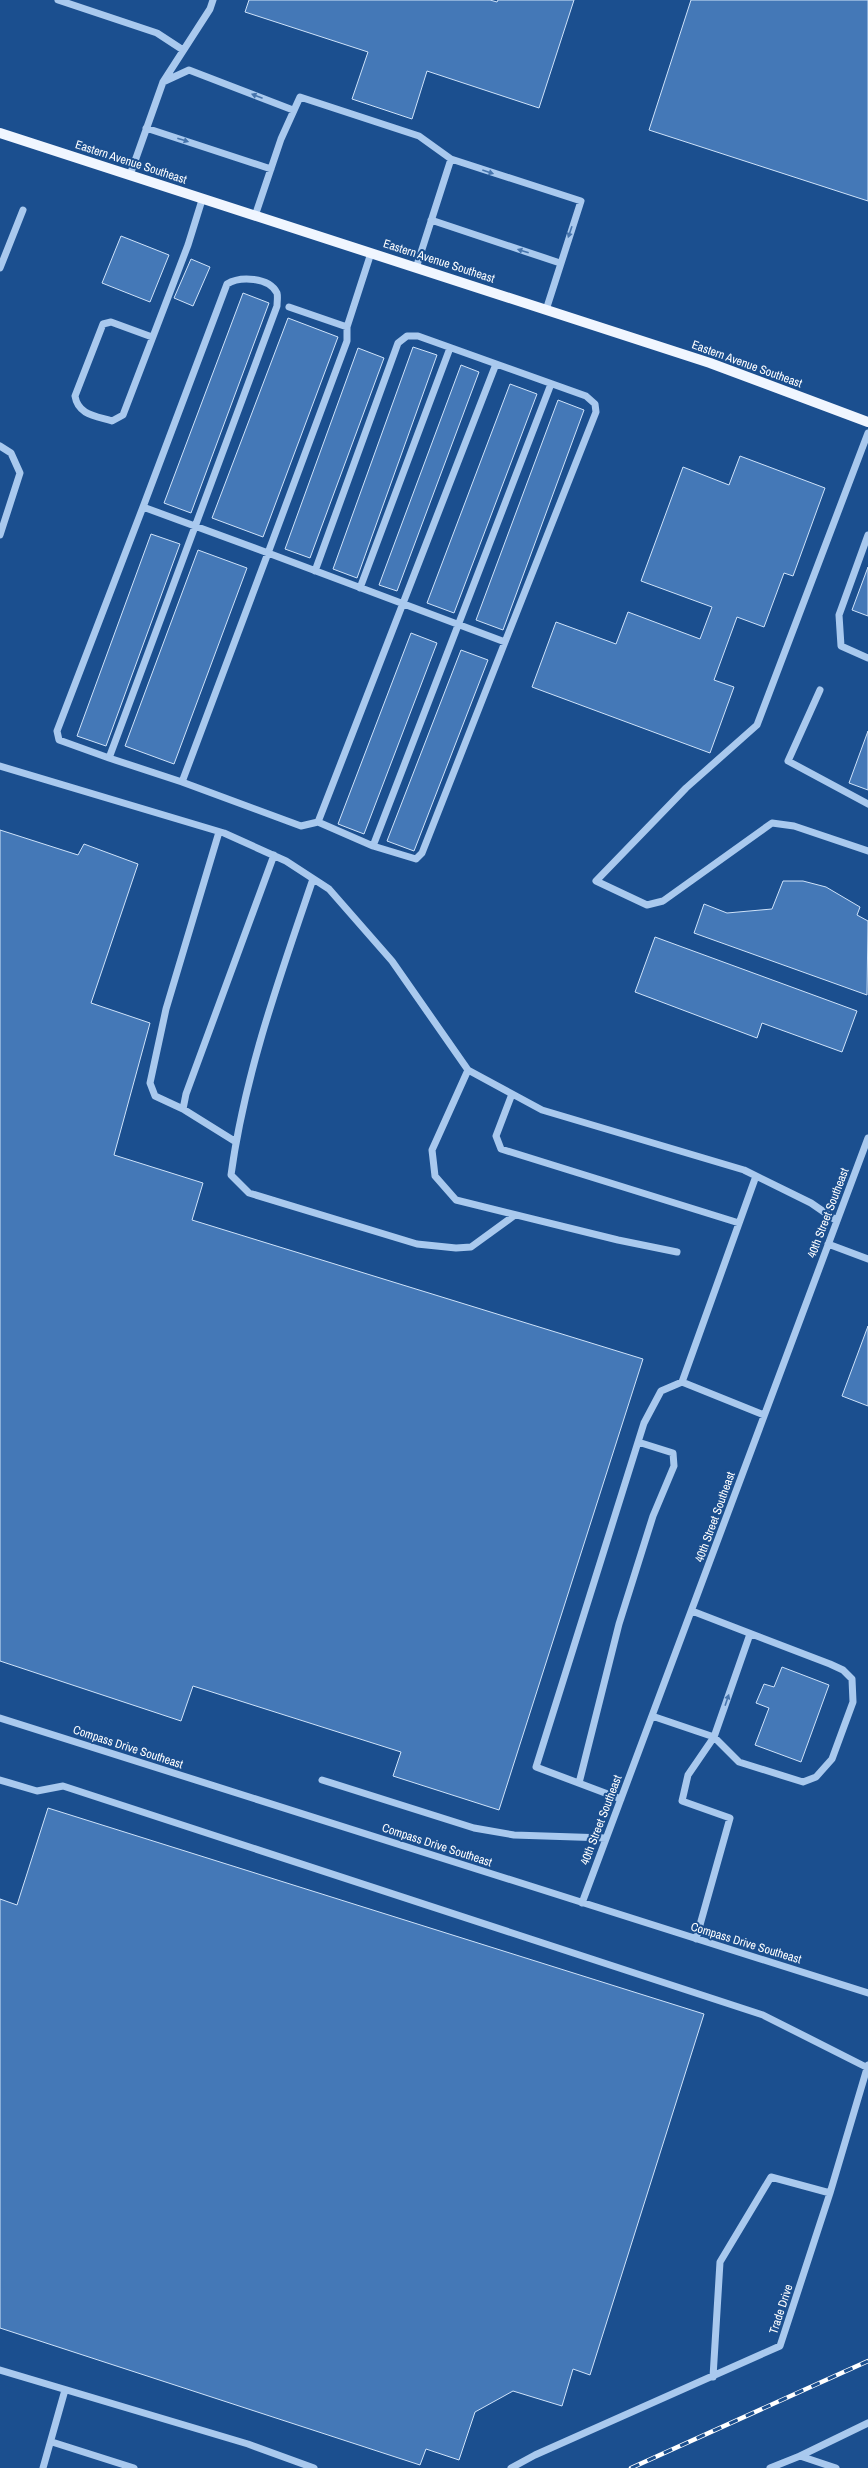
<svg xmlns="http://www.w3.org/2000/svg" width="868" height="2468" font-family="'Archivo Narrow',sans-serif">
	<rect width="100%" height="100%" fill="#1b4f8f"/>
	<path fill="#4478b7" stroke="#cfe3fa" d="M249,0H490L497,2L498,0H574L539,108L427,71L412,119L352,99L368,52L245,12Z
		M691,0H868V201L649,130Z
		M121,236L169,255L150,302L102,283Z
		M191,259L210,267L193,306L174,298Z
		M243,293L269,303L191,513L164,503Z
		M288,318L338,337L263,537L212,518Z
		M413,347L437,355L357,578L333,569Z
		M358,348L384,358L310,558L285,549Z
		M461,365L479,372L397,591L379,585Z
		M510,384L537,394L454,613L427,603Z
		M558,400L584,410L503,630L476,620Z
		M740,456L825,488L793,576L784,573L764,627L737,617L714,680L734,687L710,753L532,687L556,622L616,644L628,612L700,639L712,607L641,581L683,467L729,485Z
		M151,534L180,544L106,746L77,736Z
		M198,550L247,568L174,764L125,746Z
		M868,567V616L852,610Z
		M411,633L437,643L364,834L338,824Z
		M461,650L488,660L414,851L387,841Z
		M868,731V790L849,783Z
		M0,830L78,855L84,844L138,864L91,1003L150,1023L114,1155L203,1183L192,1220L643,1359L499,1810L393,1776L401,1752L193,1686L181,1721L0,1661Z
		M783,881H803L826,887L860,907L857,915L868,921L867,995L694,933L704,904L727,913L772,909Z
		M655,937L857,1011L842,1052L762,1023L757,1038L635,992Z
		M868,1326V1406L842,1396Z
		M782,1667L829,1685L801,1762L755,1745L769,1708L756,1703L764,1684L774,1687Z
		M48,1808L704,2014L590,2375L573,2369L562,2406L513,2391L475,2412L459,2460L426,2449L420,2465L0,2328V1899L17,1905Z"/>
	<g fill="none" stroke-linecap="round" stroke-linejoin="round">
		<path stroke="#a9c9ee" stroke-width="7" d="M58,0L157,33L183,50
			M163,82L210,9L213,0
			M146,128L271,169
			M451,159L581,201L546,310
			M130,175L163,82L189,70L293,110
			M255,216L281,139L300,97L419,136L451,159L416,268
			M431,220L560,263
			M0,268L23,210
			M289,307L347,327L371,253
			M152,337L111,322L103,324L75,396C78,415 96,416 112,421L123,415L188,245L202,200
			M496,364L318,822L373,846L416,859L422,853L505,642
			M868,433L757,725L686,788L596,881L647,905L663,901L772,823L794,826L868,851
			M0,446L11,453L20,473L0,535
			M143,507L57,731L59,740L109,758L277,306C277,302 278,297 277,293C269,277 240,276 227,284L143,507L268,553L347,341V327
			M868,535L839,615L841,646L868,658
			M360,588L450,348
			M820,690L788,761L868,804
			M109,758L182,782L268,553L505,642L596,412L595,404L586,396L418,336H407L398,343L315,571
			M0,766L224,833L286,861L329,889L392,961L468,1070L432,1150L435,1176L456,1200L618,1240L677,1252
			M182,782L301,826L318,822
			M373,846L551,384
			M313,879C280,976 245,1073 231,1175L249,1193L417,1244L456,1248L471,1247L515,1215
			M468,1070L542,1110L744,1170L811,1203L837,1221
			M512,1094L496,1136L501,1149L739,1223
			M183,1109L155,1096L150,1083L166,1009L219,832
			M236,1142L183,1109L186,1094L274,855
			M828,1244L868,1259
			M682,1382L764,1415
			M652,1716L714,1737L739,1762L803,1782L816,1777L832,1759L853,1702L852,1679L843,1670L830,1664L692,1611
			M0,1718L868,1993
			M0,1780L37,1791L63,1786L763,2015L866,2067
			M322,1780L474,1828L514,1835L606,1838
			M579,1783L619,1624L653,1516L674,1466L673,1453L638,1442
			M621,1799L536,1767L644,1423L661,1391L682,1382L756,1176
			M582,1903L868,1138
			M696,1939L730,1818L682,1801L688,1775L714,1737L750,1634
			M0,2370L248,2444L314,2468
			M713,2377L720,2262L771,2177L830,2193
			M52,2442L134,2468
			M43,2468L65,2390
			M511,2468L535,2455L780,2346L830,2193L868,2065
			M770,2468L800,2456
			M836,2468L800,2456L868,2423"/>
		<path stroke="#f0f6ff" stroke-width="10" d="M0,133L710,363L868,422"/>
		<defs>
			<path id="rail" d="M631,2468L868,2361"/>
		</defs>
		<use href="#rail" stroke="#fff" stroke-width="4.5"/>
		<use href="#rail" stroke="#1b4f8f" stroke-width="3" stroke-dasharray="9" stroke-linecap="butt"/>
	</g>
	<defs><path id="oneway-solid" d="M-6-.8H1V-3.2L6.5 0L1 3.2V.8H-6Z"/></defs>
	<g fill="#4674ac">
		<use href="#oneway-solid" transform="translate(257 96) rotate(-159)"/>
		<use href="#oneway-solid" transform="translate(183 140) rotate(18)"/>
		<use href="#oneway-solid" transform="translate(488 172) rotate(19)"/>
		<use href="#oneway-solid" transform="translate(570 232) rotate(109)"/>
		<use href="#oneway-solid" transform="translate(523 251) rotate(-162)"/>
		<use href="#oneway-solid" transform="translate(727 1700) rotate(-71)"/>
	</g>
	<g text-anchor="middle" stroke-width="4" stroke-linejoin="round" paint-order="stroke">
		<g font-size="12" fill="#fff" stroke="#1b4f8f">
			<text transform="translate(131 162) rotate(18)" y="4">Eastern Avenue Southeast</text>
			<text transform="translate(439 261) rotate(18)" y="4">Eastern Avenue Southeast</text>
			<text transform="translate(747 364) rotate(20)" y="4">Eastern Avenue Southeast</text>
			<text transform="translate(828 1213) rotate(-69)" y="4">40th Street Southeast</text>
			<text transform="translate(715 1517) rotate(-70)" y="4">40th Street Southeast</text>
			<text transform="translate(128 1747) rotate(18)" y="4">Compass Drive Southeast</text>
			<text transform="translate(601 1820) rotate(-69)" y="4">40th Street Southeast</text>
			<text transform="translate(437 1845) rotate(18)" y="4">Compass Drive Southeast</text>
			<text transform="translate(746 1943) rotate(17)" y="4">Compass Drive Southeast</text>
			<text transform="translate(781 2309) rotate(-72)" y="4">Trade Drive</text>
		</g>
	</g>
</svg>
